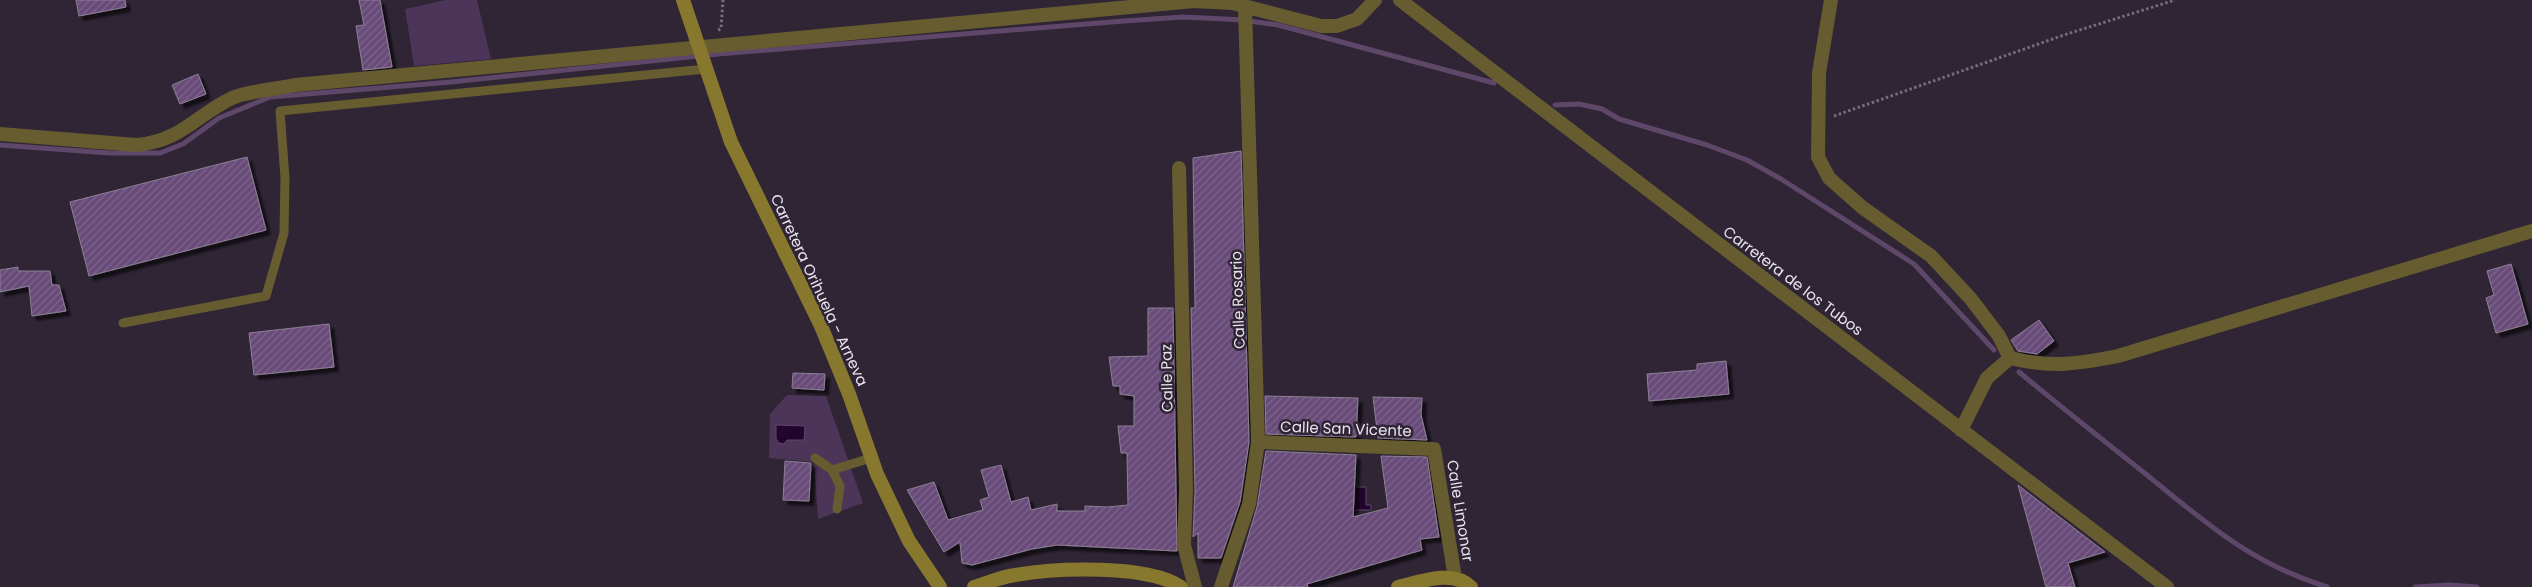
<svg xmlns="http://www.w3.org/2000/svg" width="2532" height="587" font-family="Poppins,sans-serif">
	<defs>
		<pattern id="building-hatch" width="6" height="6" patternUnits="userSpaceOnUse" patternTransform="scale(1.25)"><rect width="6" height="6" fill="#694b79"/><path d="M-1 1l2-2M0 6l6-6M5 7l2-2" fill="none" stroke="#7e658c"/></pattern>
		<filter id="shadow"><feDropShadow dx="4.5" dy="4.5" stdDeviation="1" flood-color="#0009"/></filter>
	</defs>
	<rect width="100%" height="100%" fill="#2f2535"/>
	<path fill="#4c3558" d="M446,0H477L491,59L414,66L405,9Z
		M787,395L826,396L863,503L818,519L814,462L769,458L770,414Z"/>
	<path fill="#22052f" stroke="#5e4768" d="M776,425L805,426L804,440H787L784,444L779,443L776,439Z
		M1355,487H1366V505H1371V510H1354Z"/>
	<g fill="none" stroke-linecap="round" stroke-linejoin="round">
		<path stroke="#5e4768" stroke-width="5" d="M1249,21L1278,25L1494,83
			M1555,105L1579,104L1602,109L1619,119L1707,145L1747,160L1781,179L1914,264L1994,350
			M0,145L109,153H160L183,144L219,118L270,97L451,82L718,54L1124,21L1183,17L1244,20
			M2019,372C2061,407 2104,441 2147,475C2207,524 2251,563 2327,587
			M2415,587L2450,585L2477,587"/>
	</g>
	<path fill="url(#building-hatch)" stroke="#8d8195" filter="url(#shadow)" d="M76,0H125L126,7L79,16Z
		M359,0H380L392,67L363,70L356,26L364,25Z
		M198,74L206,94L180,104L172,85Z
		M1241,151L1249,442L1240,502L1221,558H1198V533L1193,537L1195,490L1191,308H1195L1193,158Z
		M247,157L266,230L89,276L70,202Z
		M2511,264L2528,324L2496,333L2486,298L2494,295L2487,271Z
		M18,267V271H50L52,285H59L66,311L32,316L29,286L0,292V270Z
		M1148,308H1173L1177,551L1057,545L1032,549L972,565L962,563L960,542L944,552L907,490L934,482L948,520L983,510L980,500L989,497L981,470L1001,465L1011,502L1028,497L1031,510L1057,504V511H1085V506L1107,507L1128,505L1127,453H1121L1118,426H1134V396L1120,394V386H1113L1109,357L1148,356Z
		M2039,320L2054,341L2037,354L2018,351L2011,340Z
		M329,324L334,367L254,375L249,333Z
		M1726,361L1729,394L1649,401L1647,374L1697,370V364Z
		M793,373L825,374L824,390L792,388Z
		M1265,396L1358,398L1356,437L1266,434Z
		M1373,397L1422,398L1421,415L1427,440L1378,438Z
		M1266,451L1356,455L1353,517L1388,508L1381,456L1427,457L1439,537L1420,539L1422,550L1307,584L1308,587H1233L1257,507Z
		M785,461L811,463L809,501L783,500Z
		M2018,485L2105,552L2068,563L2075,587H2046Z"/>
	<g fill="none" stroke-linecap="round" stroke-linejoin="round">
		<path stroke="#766d7b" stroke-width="3" stroke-dasharray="2.5 2.5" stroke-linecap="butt" d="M718,30L721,29L723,0
			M1834,116L2064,35L2175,0"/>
		<path stroke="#665c30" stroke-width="9" d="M123,323L266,296L284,233L285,178L280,111L706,69
			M815,458L832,470
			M837,509L840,486L832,470L871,458"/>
		<path stroke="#665c30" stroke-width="14" d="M1831,0L1819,73L1818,157L1829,178L1863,208L1931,256L1971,299L1999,336L2010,358L1987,378L1961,430
			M0,134L136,145C181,141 195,116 232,98C248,91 277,89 295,85L1194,1L1232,3L1321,26H1337L1357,19L1375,0
			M1179,168L1186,490L1184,545L1195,587
			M2010,358C2051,368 2078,364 2118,356L2532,231
			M1258,442L1434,449L1455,578
			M1221,587L1249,504L1258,442L1245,7"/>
		<path stroke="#665c30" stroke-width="14" d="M1400,0L2167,587"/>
		<path stroke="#88782d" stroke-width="14" d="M683,0L731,142L821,326L849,394L877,474L909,541L940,587
			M974,587C987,583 1001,577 1015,575C1056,568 1147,564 1181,587
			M1398,587C1420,582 1452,569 1471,587"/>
	</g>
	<g text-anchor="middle" stroke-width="5" stroke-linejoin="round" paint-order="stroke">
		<g font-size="15" fill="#e9e2ed" stroke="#2f2535">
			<text transform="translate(1793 281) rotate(37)" y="5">Carretera de los Tubos</text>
			<text transform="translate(819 290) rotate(65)" y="5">Carretera Orihuela - Arneva</text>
			<text transform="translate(1238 300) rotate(-92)" y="5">Calle Rosario</text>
			<text transform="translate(1167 378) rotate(-91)" y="5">Calle Paz</text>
			<text transform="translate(1346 429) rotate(2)" y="5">Calle San Vicente</text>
			<text transform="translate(1460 511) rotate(81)" y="5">Calle Limonar</text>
		</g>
	</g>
</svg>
